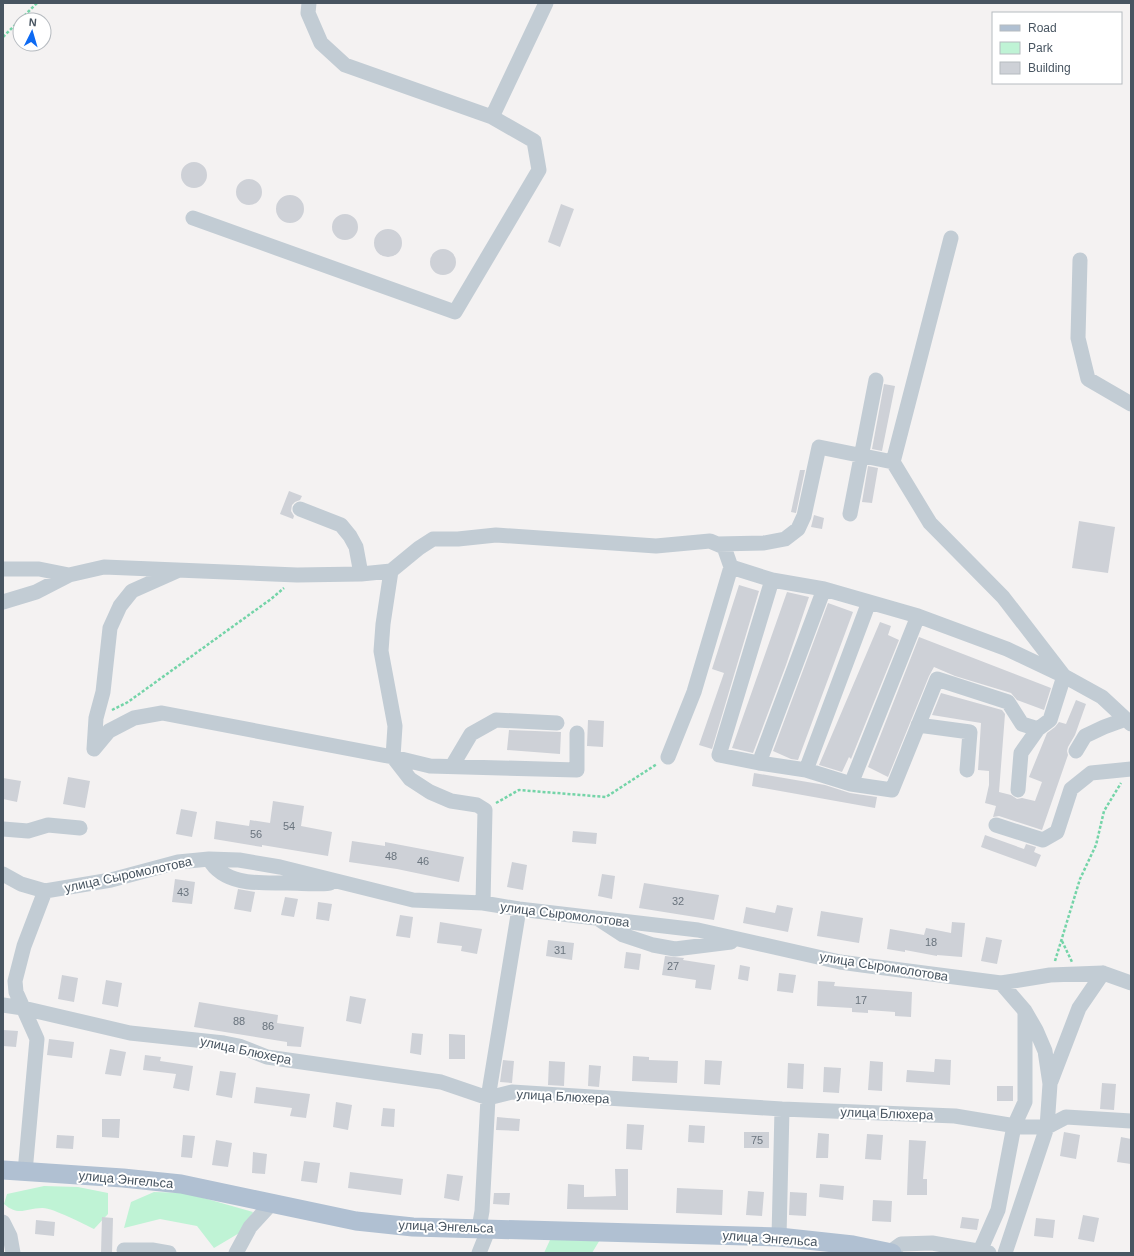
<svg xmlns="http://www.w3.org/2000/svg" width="1134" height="1256" font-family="Arial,sans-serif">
	<rect width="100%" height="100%" fill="#f4f2f2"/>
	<path fill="#bff3d5" d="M44,1186L78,1187L108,1193V1214L94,1229C84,1224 51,1207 42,1208C26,1208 19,1217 4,1204L7,1194Z
		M154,1192L186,1193L253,1212L241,1232L214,1248L197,1226L160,1219L124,1228L131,1202Z
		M601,1238L592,1253H544L550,1240Z"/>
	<path fill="#ced1d7" d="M181 175a13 13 0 1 1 26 0a13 13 0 1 1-26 0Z
		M236 192a13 13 0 1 1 26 0a13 13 0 1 1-26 0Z
		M276 209a14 14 0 1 1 28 0a14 14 0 1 1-28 0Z
		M561,204L574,209L560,247L548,242Z
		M332 227a13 13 0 1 1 26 0a13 13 0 1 1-26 0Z
		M374 243a14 14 0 1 1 28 0a14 14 0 1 1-28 0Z
		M430 262a13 13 0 1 1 26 0a13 13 0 1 1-26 0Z
		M884,384L895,386L882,451L872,449Z
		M868,466L878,468L872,503L862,502Z
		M800,470H805L796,513L791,512Z
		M289,491L302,496L300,500L295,502L292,505L291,511L294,516L293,519L280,514Z
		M814,515L824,518L822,529L811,527Z
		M1079,521L1115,527L1108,573L1072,568Z
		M739,585L759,591L712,749L699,745L724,673L712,669Z
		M787,592L809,597L786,665L753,753L732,748Z
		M828,603L853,612L798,760L791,759L773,751Z
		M880,622L891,626L888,635L899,640L851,759L849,757L842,772L819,765Z
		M919,637L1051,688L1044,710L1017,700L1011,693L955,676L934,667L929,676L888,777L868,767Z
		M941,693L1002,710L1005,714L999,792L1011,795L1017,799L1022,798L1035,801L1042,782L1029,777L1047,733L1055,727L1059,722L1066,724L1076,700L1086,704L1075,735L1068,747L1067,751L1068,755L1042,830L999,816L993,817L996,806L985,803L989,785V771L978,770L981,723L932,715Z
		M588,720L604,721L603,747L587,746Z
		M509,730L561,732L560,754L507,750Z
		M754,773L825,785L850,793L877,797L875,808L752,786Z
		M68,777L90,781L85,808L63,804Z
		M3,778L21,781L17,802L3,799Z
		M273,801L304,806L301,826L332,832L328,856L262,845V847L214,839L216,821L249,826L250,820L270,823Z
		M181,809L197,812L192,837L176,834Z
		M573,831L597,833L596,844L572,842Z
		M985,835L1024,849L1026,844L1036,847L1034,852L1041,855L1036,867L981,847Z
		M352,841L385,846V842L464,857L459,882L397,869L349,862Z
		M512,862L527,865L523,890L507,887Z
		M602,874L615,876L612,899L598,896Z
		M175,879L195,882L192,904L172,902Z
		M644,883L719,895L714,920L639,908Z
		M238,889L255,892L251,912L234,909Z
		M285,897L298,899L294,917L281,915Z
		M318,902L332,904L329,921L316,919Z
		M777,905L793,908L788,932L743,923L746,907L775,913Z
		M821,911L863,918L859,943L817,936Z
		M400,915L413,917L410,938L396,936Z
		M440,922L482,929L477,954L461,951L462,946L437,943Z
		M952,922L965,923L962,957L937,955V956L905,950V952L887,949L890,929L924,935L926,928L951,933Z
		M986,937L1002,940L997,964L981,961Z
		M548,940L574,943L572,960L546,956Z
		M626,952L641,954L639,970L624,968Z
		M665,956L684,958L683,960L715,965L711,990L695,988L696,980L662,975Z
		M740,965L750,967L748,981L738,979Z
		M779,973L796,975L793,993L777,991Z
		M62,975L78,978L74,1002L58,999Z
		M106,980L122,983L118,1007L102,1004Z
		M818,981L835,982L834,986L912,992L911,1017L895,1016V1012L868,1010V1013L852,1012V1008L817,1006Z
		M350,996L366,999L361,1024L346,1021Z
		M199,1002L278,1015L277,1023L304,1027L301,1047L287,1046V1042L194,1027Z
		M3,1030L18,1031L16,1047L3,1046Z
		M412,1033L423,1034L421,1055L410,1053Z
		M449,1034L465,1035V1059H449Z
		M49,1039L74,1042L72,1058L47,1055Z
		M110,1049L126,1052L121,1076L105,1074Z
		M145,1055L161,1057L160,1061L193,1066L189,1091L173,1088L176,1074L143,1070Z
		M633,1056L649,1057V1060L678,1061L677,1083L632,1081Z
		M935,1059L951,1060L950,1085L906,1082L907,1070L934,1072Z
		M503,1060L514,1061L512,1083L500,1082Z
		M705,1060L722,1061L720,1085L704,1084Z
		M549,1061L565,1062L564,1086L548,1085Z
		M870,1061L883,1062L882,1091L868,1090Z
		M788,1063L804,1064L803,1089L787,1088Z
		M589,1065L601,1066L599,1087L588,1086Z
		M824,1067L841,1068L839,1093L823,1092Z
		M220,1071L236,1073L232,1098L216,1095Z
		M1102,1083L1116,1084L1114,1110L1100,1109Z
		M997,1086H1013V1101H997Z
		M256,1087L310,1094L306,1118L290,1116L292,1108L254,1103Z
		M336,1102L352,1105L348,1130L333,1127Z
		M383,1108L395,1109L394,1127L381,1126Z
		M497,1117L520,1119L519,1131L496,1130Z
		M102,1119H120L119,1138L102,1137Z
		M627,1124L644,1125L642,1150L626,1149Z
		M689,1125L705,1126L704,1143L688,1142Z
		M744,1132H769V1148H744Z
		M1064,1132L1080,1135L1076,1159L1060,1156Z
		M818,1133L829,1134L828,1158H816Z
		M867,1134L883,1135L881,1160L865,1159Z
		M57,1135L74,1136L73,1149L56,1148Z
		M183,1135L195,1136L192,1158L181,1157Z
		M1121,1137L1131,1139V1164L1117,1162Z
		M216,1140L232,1143L228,1167L212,1165Z
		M909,1140L926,1141L923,1179H927V1195H907Z
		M253,1152L267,1154L265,1174L252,1173Z
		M304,1161L320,1163L317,1183L301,1181Z
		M615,1169H628V1210L567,1209L568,1184L584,1185V1197L616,1196Z
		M350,1172L403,1179L401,1195L348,1188Z
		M447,1174L463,1176L459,1201L444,1198Z
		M820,1184L844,1186L843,1200L819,1197Z
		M677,1188L723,1190L722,1215L676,1213Z
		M748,1191L764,1192L762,1216L746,1215Z
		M790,1192L807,1193L806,1216L789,1215Z
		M494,1193H510L509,1205L493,1204Z
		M873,1200L892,1201L891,1222L872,1221Z
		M1083,1215L1099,1218L1094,1242L1078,1239Z
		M102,1217L113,1218L112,1253H101Z
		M962,1217L979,1219L977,1230L960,1228Z
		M1036,1218L1055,1220L1053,1238L1034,1236Z
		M36,1220L55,1222L54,1236L35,1234Z"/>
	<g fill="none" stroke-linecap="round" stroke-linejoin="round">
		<path stroke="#74d4a8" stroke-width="2.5" stroke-dasharray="3 2" stroke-linecap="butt" d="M3,37L37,3
			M112,710L128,702L271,599L284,588
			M496,803L519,790L606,797L657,764
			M1062,941L1072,962
			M1055,961L1080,879L1096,845L1104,811L1121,783"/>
		<path stroke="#c2ccd4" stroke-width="15" d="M309,3L308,13L321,43L345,65L492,117L546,3
			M193,218L455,312L539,170L534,141L492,117
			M951,238L893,462L930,523L1003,597L1064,676L1102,697L1131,724
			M1080,260L1078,338L1088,379L1131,404
			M300,509L341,525L350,536L356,547L361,574
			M850,514L876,380
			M717,544L764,543L785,539L798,529L804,516L819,447L893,462
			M3,569H39L69,575L104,567L297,575L361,574L391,571L419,548L433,539H458L496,535L656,546L710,541L724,547L731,567L772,580L824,589L918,616L1007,649L1064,676L1050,720L1038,729L1022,724L1008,702L937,679L892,790L851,784
			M391,571L383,624L381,651L395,726L393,757L410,779L430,792L451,801L477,805L485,810L483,903
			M772,580L719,755L759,763L806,770L851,784L918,616
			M3,602L36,592L69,575
			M918,725L970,732L967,770
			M94,749L109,731L134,718L162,713L393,757L430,766L577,770V733
			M94,749L96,718L103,692L110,628L120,606L132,591L177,571
			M1076,751L1085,736L1104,727L1126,719
			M668,757L694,692L731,567
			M759,763L824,589
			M452,766L471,734L496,720L557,723
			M806,770L869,602
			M1018,790L1021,753L1038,729
			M996,825L1043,840L1057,832L1071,789L1091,773L1131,769
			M3,829L28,831L48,825L80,828
			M209,859C224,886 261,883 287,883C302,883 316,885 330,883
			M3,874L21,884L45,891L111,880L178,862L209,859L239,860L280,867L413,900L483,903L519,909L698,930L840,962L862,965L1001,983L1050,975L1103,973L1131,983
			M600,920L623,935L653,945L675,949L731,942
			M1001,983L1025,1011L1036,1030L1045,1051L1050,1084L1047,1127L1005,1253
			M3,1005L23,1008L130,1033L224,1043L239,1046L267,1057L441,1082L488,1098L512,1092L782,1109L955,1116L1022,1127H1047L1066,1117L1131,1121
			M1051,1081L1079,1008L1103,973
			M25,1172L37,1039L16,992L15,981L24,946L45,891
			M3,1222L10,1236L13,1253
			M479,1228L482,1211L488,1098L519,909
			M779,1237L782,1109
			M124,1250H152L169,1253
			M980,1251L998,1210L1014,1126L1025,1102V1014
			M890,1252L901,1244L932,1243L989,1253
			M236,1253L250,1227L272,1203
			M479,1253L489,1228"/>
		<path stroke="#b0c0d2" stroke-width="19" d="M3,1170L123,1178L181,1184L356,1221L413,1227L779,1237L853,1245L892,1253"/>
	</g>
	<g text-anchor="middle" stroke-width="4" stroke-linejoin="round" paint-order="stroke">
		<g font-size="11" fill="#6a747e">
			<text x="289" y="830">54</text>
			<text x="256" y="838">56</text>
			<text x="391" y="860">48</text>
			<text x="423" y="865">46</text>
			<text x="183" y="896">43</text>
			<text x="678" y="905">32</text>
			<text x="931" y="946">18</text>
			<text x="560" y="954">31</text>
			<text x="673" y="970">27</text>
			<text x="861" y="1004">17</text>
			<text x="239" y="1025">88</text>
			<text x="268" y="1030">86</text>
			<text x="757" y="1144">75</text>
		</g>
		<g font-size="13" fill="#485561" stroke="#fff">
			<text transform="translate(128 874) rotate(-12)" y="5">улица Сыромолотова</text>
			<text transform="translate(565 914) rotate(7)" y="5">улица Сыромолотова</text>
			<text transform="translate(884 966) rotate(9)" y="5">улица Сыромолотова</text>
			<text transform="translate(246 1050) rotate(12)" y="5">улица Блюхера</text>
			<text transform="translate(563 1096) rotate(3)" y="5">улица Блюхера</text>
			<text transform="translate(887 1113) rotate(2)" y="5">улица Блюхера</text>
			<text transform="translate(126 1179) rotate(5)" y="5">улица Энгельса</text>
			<text transform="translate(446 1226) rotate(2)" y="5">улица Энгельса</text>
			<text transform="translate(770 1238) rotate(4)" y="5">улица Энгельса</text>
		</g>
	</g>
	<rect width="1134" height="1256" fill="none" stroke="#485561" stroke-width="8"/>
	<rect x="992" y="12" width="130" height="72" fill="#ffffff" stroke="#b6bbc0"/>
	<rect x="1000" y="25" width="20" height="6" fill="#b0c0d2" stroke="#b6bbc0"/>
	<text x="1028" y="32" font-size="12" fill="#485561">Road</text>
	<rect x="1000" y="42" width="20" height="12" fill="#bff3d5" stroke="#b6bbc0"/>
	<text x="1028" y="52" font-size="12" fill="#485561">Park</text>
	<rect x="1000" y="62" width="20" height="12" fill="#ced1d7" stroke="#b6bbc0"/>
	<text x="1028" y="72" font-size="12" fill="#485561">Building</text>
	<g transform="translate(32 32) rotate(5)"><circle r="19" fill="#ffffff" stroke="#b6bbc0"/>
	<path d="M0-3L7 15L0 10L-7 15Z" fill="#0d6af3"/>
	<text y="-6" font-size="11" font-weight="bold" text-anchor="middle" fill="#485561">N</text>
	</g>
</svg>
